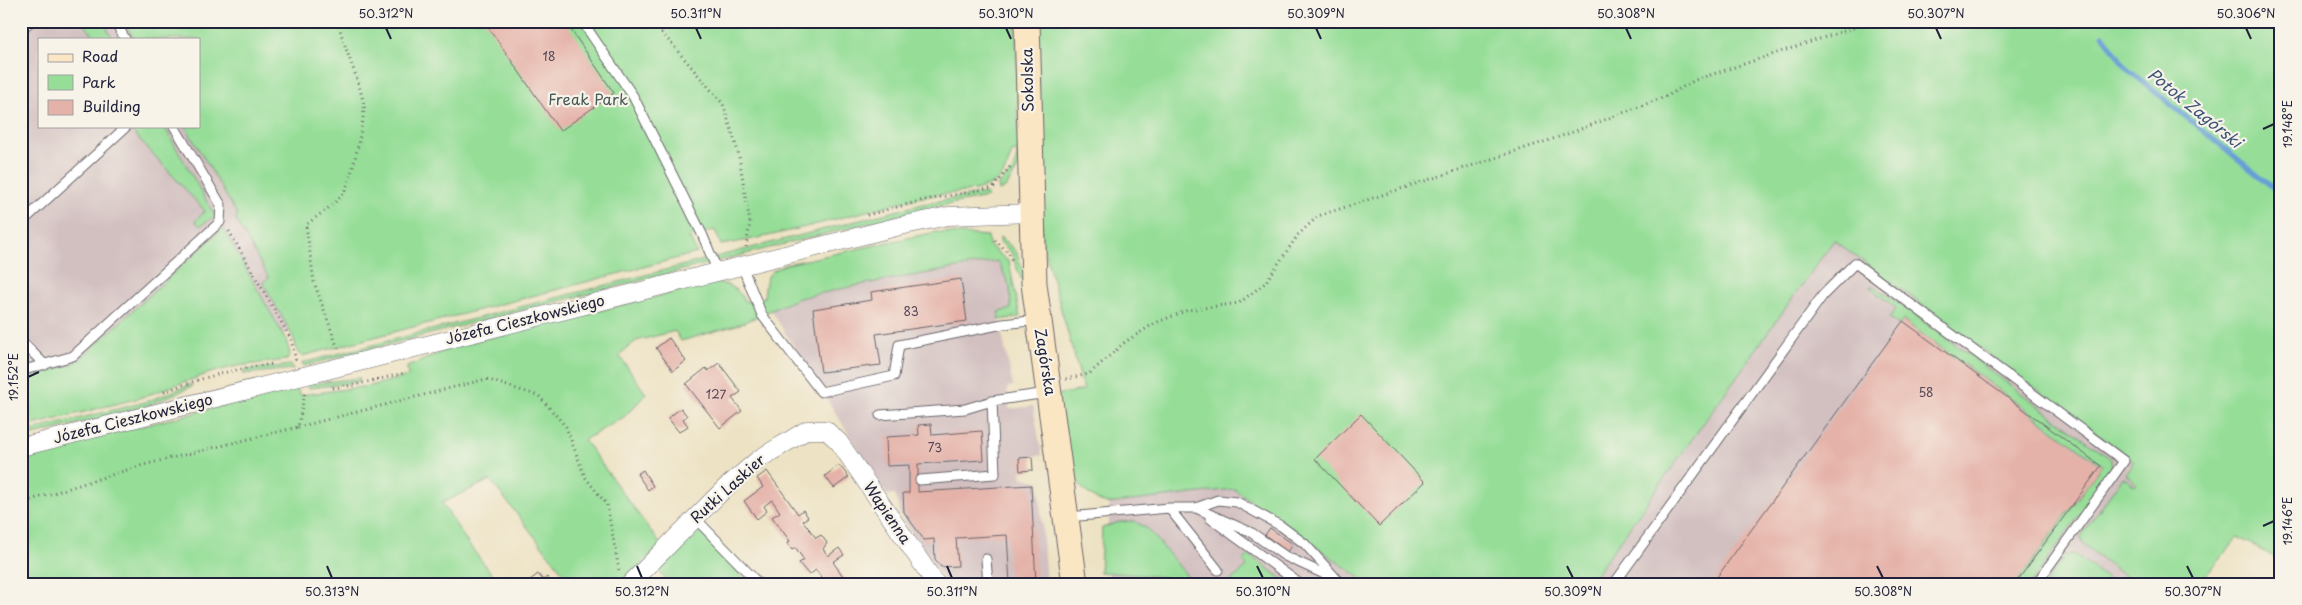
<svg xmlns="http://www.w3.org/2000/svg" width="2302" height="605" font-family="'Playpen Sans',sans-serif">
	<rect width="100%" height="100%" fill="#f7f3e8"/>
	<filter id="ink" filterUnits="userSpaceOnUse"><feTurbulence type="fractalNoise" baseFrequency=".02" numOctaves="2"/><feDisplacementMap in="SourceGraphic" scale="10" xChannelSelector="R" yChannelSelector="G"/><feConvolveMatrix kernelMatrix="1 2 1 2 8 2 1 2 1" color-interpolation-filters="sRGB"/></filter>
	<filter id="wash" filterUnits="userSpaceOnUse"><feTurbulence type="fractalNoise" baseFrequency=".0096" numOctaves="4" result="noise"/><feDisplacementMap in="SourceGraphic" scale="20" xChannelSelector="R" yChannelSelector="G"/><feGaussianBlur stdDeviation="1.12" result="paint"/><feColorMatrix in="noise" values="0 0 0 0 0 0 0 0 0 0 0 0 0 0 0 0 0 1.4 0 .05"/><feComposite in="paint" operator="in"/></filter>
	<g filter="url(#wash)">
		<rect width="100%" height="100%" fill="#ede2c3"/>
		<path fill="#d2bfc0" d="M21,21H142L151,39H39V126H199V124L309,321L283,334L21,403Z
			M1827,235L2238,537L2199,584H1576Z
			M999,261L1010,287L1011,309L999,320L1013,386L1007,387L1009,409L1033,406L1042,455L1019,458L1022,477L1039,482L1046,584H946L900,514L895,494L887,495L771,310L799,298L859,285Z
			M1311,474L1417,584H1100V581L1109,578V503Z"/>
		<path fill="#96de98" stroke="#5c806a" d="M81,21H103L113,39H97Z
			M124,21H1016L1019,167L1006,187L999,191L998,185L1014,169L1018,151L1012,152C1008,164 1005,177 993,184C970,195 942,192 918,198C852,214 788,234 721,245L715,230L689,237L697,253L302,356L298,353L293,337L263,282L269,278L236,220L237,214L185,126H199V39H134Z
			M1037,21H2281V561L2238,537L2199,584H2135L2084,545L2081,539L2082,534L2123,477L2135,486L2137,484L2125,474L2134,461L1834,240L1589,584H1369L1234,489L1106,504C1060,486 1063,437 1056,395L1084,390L1042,242Z
			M136,126H164L215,216L200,226L195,221L205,211L132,131Z
			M985,193L988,197L923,209L303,366L302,363L923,204Z
			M223,228L286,340L290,354L287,360L237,366L213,372L139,398L21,428V379L70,365L79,360Z
			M936,232L988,236L989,245L1009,262L1020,317L999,320V312L1011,309L1010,287L998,261L859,285L799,298L740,324L681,341L675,331L636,341L619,355L646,394L624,417L584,440L661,545L620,584H585L583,582L572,584L490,480L442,503L469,545L500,584H21V457L296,387L300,395L370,386L408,376L407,367L456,346L716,282C731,285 738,288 745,302L764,298C766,277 766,272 787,264Z
			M1000,237L1016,251L1026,278L1021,279L1011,252L1000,242Z
			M1871,286L1886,294L2111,459L2112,470L2030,584H2016L2102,465L1903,320L1899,325L1889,318L1896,308L1870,288Z
			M291,365L293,369L243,374L245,370Z
			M360,378L358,382L309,388L308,384Z
			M191,384L193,386L144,407L21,438V433L146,402Z
			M1134,521L1148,529L1194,584H1171L1165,577L1100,572L1102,528L1119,522Z
			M695,531H701L749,584H669L656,568Z
			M2075,554L2114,584H2045L2065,555Z
			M1249,555L1289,584H1227L1247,567L1243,561Z"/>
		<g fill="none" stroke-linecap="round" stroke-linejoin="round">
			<path stroke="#669fd5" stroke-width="5" d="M2103,35L2127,69L2281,194"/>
		</g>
		<g id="blocks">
			<path fill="#e5b2a9" d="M484,21H565L614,93L560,131Z
				M961,279L967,321L876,334L881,365L821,372L813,309L872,300L871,292Z
				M1903,321L2101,466L2015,584H1712Z
				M669,338L686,361L673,371L656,348Z
				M719,363L741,392L732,398L742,411L720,428L686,384L706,368L708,371Z
				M681,408L687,416L683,419L688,426L679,432L668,418Z
				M1361,414L1425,482L1379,526L1315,459Z
				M931,424L932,435L982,431L984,460L918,464V492L1031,485L1036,584H1010L1007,535L956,538L958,566L941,567L935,559L934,539L924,540L904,512L903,493H909V465L887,466L886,437L919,435L918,425Z
				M1032,457L1033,470L1020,471L1019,458Z
				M839,465L849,477L834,488L825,476Z
				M643,470L653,486L648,490L637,474Z
				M767,471L798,514L803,510L808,517L803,521L816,538L821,535L827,543L823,549L828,556L839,548L844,555L833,562L848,583L852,581L854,584H834L830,579L825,583L816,570L809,575L799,563L804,560L795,547L792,550L787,543L790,541L772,517L780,512L772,500L764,506L767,511L757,519L744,501L763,487L757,478Z
				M1270,528L1293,544L1288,552L1265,535Z
				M538,574L543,580L547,577L550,582L547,584H525Z"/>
		</g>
	</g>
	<g filter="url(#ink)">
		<use href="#blocks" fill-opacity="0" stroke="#69656b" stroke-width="1"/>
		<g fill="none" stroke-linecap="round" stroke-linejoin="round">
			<defs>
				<path id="lane" d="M115,21L125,39
					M582,21L633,96L702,234L718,272
					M21,30L31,21
					M21,223L127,126
					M742,266L762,315L821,392L894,376L899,345L1003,324L1038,320
					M21,341L45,365
					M21,371L73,356L220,222L221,205L174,126
					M880,415L965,409L992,401L1047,393
					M920,480L995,474L992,401
					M1169,508L1218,570
					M1196,508L1252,533L1285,556L1335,579
					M1068,517L1169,508H1196L1218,500L1237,502L1281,526L1305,544L1341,584
					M695,518L759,584
					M1210,518L1300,584
					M986,559L988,584
					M1614,584L1823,295L1855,263L2124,461L2036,584"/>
				<path id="street" d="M21,447L900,226L948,216L1033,213
					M630,584L725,488L759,459L807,430H826L839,442L936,584"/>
				<path id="secondary" d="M1027,21L1034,284L1075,584"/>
			</defs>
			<use href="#lane" stroke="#69656b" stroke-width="11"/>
			<use href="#street" stroke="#69656b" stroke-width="19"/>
			<use href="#secondary" stroke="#69656b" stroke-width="27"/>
			<path stroke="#69656b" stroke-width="3" stroke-dasharray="1 4" stroke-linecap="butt" d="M338,21C344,50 359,77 364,106C365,117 351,183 344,192C335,205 318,215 306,225L314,282L338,349
				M652,21L723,104L738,151L750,223L746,247
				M867,215L924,200L993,188L1010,167
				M229,231L291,339L296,361
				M995,240L1009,253L1012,261
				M1066,379L1089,374L1125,342L1155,323L1188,310L1239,303L1265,283L1298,235L1318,216L1565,135L1667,96L1695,80L1853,28L1863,21
				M333,388L354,385L405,373
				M164,392C200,378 236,368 274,364
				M298,427L486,379L539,396L566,427L585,477L607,505L619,570
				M21,503L143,465L298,427L305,392"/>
			<use href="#lane" stroke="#fff" stroke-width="9"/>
			<use href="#street" stroke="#fff" stroke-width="18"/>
			<use href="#secondary" stroke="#fbe6c4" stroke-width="25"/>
		</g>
	</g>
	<path fill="none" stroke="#22223b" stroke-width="2" d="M386,28L391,39M696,28L701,39M1006,28L1011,39M1316,28L1321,39M1626,28L1631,39M1936,28L1941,39M2246,28L2251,39M2263,129L2274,124M28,377L39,372M2263,526L2274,521M327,566L332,578M637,566L642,578M947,566L952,578M1257,566L1263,578M1567,566L1573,578M1877,566L1883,578M2187,566L2193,578"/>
	<g text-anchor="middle" stroke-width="4.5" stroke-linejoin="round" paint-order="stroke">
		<g font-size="12" fill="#534656">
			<text x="549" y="61">18</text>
			<text x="911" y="316">83</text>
			<text x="1926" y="397">58</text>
			<text x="716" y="399">127</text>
			<text x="935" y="452">73</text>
		</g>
		<g font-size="15" fill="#22223b" stroke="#f7f3e8">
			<text transform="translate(1028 80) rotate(-91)" y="5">Sokolska</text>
			<text transform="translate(525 320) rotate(-14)" y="5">Józefa Cieszkowskiego</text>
			<text transform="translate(1045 362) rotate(81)" y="5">Zagórska</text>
			<text transform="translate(133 419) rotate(-14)" y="5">Józefa Cieszkowskiego</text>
			<text transform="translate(728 489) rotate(-42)" y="5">Rutki Laskier</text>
			<text transform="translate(887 513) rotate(56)" y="5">Wapienna</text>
		</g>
		<g font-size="15" fill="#455a57" stroke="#f7f3e8">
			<text x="588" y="105">Freak Park</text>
		</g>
		<g font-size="16" font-style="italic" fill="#3d5479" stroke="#f7f3e8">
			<text transform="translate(2195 108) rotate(39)" y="6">Potok Zagórski</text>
		</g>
	</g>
	<rect width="2302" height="605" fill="none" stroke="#f7f3e8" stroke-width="55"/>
	<rect x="38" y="38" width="162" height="90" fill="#f7f3e8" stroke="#a29fa3"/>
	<rect x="48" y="54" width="25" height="8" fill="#fbe6c4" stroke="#a29fa3"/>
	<text x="82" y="62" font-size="15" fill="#22223b">Road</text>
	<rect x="48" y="75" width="25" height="15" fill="#96de98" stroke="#a29fa3"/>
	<text x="82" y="88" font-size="15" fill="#22223b">Park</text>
	<rect x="48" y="100" width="25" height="15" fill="#e5b2a9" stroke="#a29fa3"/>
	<text x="82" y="112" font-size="15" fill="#22223b">Building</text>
	<rect x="28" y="28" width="2246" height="550" fill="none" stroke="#22223b" stroke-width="2"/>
	<g font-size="12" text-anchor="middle" fill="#22223b">
		<text x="386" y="18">50.312°N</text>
		<text x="696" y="18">50.311°N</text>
		<text x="1006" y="18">50.310°N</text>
		<text x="1316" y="18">50.309°N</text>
		<text x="1626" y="18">50.308°N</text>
		<text x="1936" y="18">50.307°N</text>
		<text x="2246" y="18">50.306°N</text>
		<text transform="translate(2288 124) rotate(-90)" y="4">19.148°E</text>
		<text transform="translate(14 377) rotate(-90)" y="4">19.152°E</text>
		<text transform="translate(2288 521) rotate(-90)" y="4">19.146°E</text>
		<text x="332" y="596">50.313°N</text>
		<text x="642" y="596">50.312°N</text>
		<text x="952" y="596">50.311°N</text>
		<text x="1263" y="596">50.310°N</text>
		<text x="1573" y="596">50.309°N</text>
		<text x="1883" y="596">50.308°N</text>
		<text x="2193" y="596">50.307°N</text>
	</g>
</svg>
